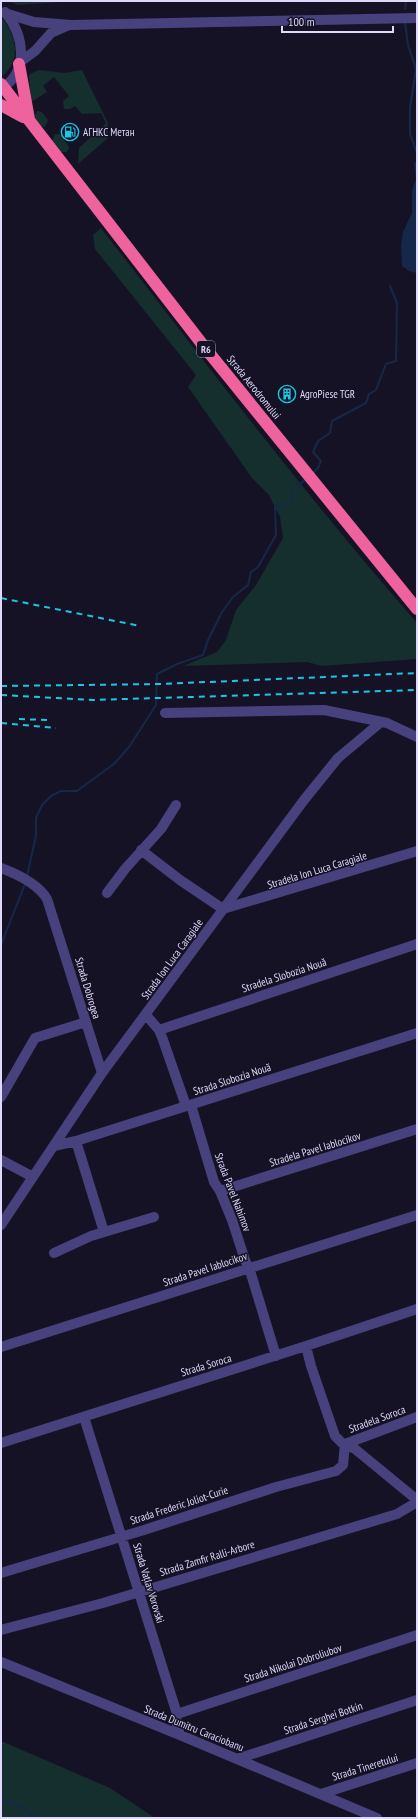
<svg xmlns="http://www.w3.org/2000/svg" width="418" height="1819" font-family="'PT Sans Narrow',sans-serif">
	<rect width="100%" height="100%" fill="#161225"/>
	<path fill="#152e2e" d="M8,1H73L18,5Z
		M1,17C16,34 22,59 3,76L1,73Z
		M39,70L64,73L82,70L108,123V138L78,164L79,148L106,123L101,113L82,114L75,106L70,109H64L63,101L69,96L54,77L43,86L47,92L31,102L29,76L30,74Z
		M37,111L42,112L48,120L45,127L41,126L34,118Z
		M55,134H60L69,147L67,152H61L52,141Z
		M101,228C204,361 306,496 417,623V659L322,666L307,662L183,666L217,652L226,640L236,610L256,585L283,538L280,517L269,495L252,478L188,387L196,375L95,249L93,235Z
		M1,1741L110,1788L155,1818H1Z"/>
	<path fill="#16284a" d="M414,162L417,163V273L409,271L402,266L401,246L403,232L412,213V191L416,179Z"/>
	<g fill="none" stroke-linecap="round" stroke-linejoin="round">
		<path stroke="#16284a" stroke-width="2" d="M405,9L406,1
			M405,22L408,45L416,69L410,108V134L417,153
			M312,474L318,468L321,461L313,452L318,441L330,433L332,421L366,403L369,394L376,390L386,364L396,361L397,303L390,286
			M27,876L36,836V818L42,805L51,796L61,791H77L115,763L129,747L156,705L157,674L177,664L203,655L208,640L222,612L233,597L248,585L251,572L258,567L276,535L275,507L293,502L292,491L306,479
			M1,945L25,884
			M1,1799L17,1805L39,1818"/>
		<path stroke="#47427e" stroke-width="10" d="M5,13L34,22L71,25L417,18
			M20,62L35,51L51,33L67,26
			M1,89C30,71 24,35 5,12
			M165,713L324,710L387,723L417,737
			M141,850L180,880L223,909L417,851
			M1,868C17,874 38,884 47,899L102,1073
			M107,893L125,869L161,829L176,805
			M146,1015L159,1030L162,1037L186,1106
			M159,1030L417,944
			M1,1097L35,1038L86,1022
			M191,1105L214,1182L220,1191L232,1220L245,1260L251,1274L276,1356
			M76,1141L104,1232
			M54,1146L76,1141L417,1033
			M1,1160L33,1177
			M220,1191L417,1129
			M1,1225L102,1073L304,800L338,758L381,722
			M54,1253L91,1236L154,1217
			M306,1346L311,1366L335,1436L342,1443L355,1449L417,1500
			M1,1347L417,1215
			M84,1417L177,1714L176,1721L180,1735
			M1,1443L306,1346L417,1309
			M1,1573L144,1530L276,1487L336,1471L343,1465L345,1444L417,1417
			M1,1630L103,1603L397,1514L417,1502
			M1,1662L180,1735L377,1818
			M177,1714L417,1635
			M237,1759L417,1700
			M321,1794L417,1763"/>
		<path stroke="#ee629e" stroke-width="12" d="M19,64L29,119
			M1,84L206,349L417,609
			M1,105L23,117"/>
		<path stroke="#1ac8e6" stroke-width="2" stroke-dasharray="6 5" stroke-linecap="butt" d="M1,598L140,626
			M1,686L161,684L417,673
			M1,695L93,700L417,690
			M19,719L47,720
			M1,723L56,728"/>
	</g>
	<defs>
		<symbol id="fuel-ring" viewBox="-11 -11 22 22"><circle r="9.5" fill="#161225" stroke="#1ac8e6" stroke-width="1.5"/><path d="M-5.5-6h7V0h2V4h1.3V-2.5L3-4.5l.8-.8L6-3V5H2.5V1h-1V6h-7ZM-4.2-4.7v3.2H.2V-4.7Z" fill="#1ac8e6"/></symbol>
		<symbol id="building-ring" viewBox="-11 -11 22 22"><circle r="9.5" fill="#161225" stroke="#1ac8e6" stroke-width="1.5"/><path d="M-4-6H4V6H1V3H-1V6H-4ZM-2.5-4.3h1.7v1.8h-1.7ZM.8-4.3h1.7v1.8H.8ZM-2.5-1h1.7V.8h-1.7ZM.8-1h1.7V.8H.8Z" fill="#1ac8e6"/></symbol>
	</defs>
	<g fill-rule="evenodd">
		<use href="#fuel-ring" x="60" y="122" width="20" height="20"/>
		<use href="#building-ring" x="277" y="384" width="20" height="20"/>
	</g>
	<g text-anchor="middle" stroke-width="3" stroke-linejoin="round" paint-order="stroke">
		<rect fill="#161225" stroke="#a39dbb" stroke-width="1" x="197" y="341" width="18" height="16" rx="3"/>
		<g font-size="10" font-weight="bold" fill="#dfd9fb">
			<text x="206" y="353">R6</text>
		</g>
		<g font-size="11" fill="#dfd9fb" stroke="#161225" text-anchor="start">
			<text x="83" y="136">АГНКС Метан</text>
			<text x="300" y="398">AgroPiese TGR</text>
		</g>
		<g font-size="11" fill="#dfd9fb" stroke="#161225">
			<text transform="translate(254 387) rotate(51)" y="4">Strada Aerodromului</text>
			<text transform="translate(317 870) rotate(-17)" y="4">Stradela Ion Luca Caragiale</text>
			<text transform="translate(172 959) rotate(-54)" y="4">Strada Ion Luca Caragiale</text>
			<text transform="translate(284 975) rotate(-18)" y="4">Stradela Slobozia Nouă</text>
			<text transform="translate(88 988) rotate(73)" y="4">Strada Dobrogea</text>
			<text transform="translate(232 1079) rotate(-18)" y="4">Strada Slobozia Nouă</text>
			<text transform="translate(315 1149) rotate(-17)" y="4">Stradela Pavel Iablocikov</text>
			<text transform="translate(233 1192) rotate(69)" y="4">Strada Pavel Nahimov</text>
			<text transform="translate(205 1269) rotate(-18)" y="4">Strada Pavel Iablocikov</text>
			<text transform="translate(206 1365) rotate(-17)" y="4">Strada Soroca</text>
			<text transform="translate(377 1419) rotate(-20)" y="4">Stradela Sorocа</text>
			<text transform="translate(179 1505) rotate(-18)" y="4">Strada Frederic Joliot-Curie</text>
			<text transform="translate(207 1558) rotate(-17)" y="4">Strada Zamfir Ralli-Arbore</text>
			<text transform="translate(149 1583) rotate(73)" y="4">Strada Vațlav Vorovski</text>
			<text transform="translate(293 1663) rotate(-18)" y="4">Strada Nikolai Dobroliubov</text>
			<text transform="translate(323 1718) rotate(-18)" y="4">Strada Serghei Botkin</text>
			<text transform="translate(194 1728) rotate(22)" y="4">Strada Dumitru Caraciobanu</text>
			<text transform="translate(365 1767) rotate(-17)" y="4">Strada Tineretului</text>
		</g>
	</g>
	<rect width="418" height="1819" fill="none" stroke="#dfd9fb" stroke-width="4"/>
	<path d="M282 26v6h111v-6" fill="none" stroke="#dfd9fb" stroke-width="2"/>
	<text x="288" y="26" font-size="12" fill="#dfd9fb" stroke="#161225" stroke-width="3" paint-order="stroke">100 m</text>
</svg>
